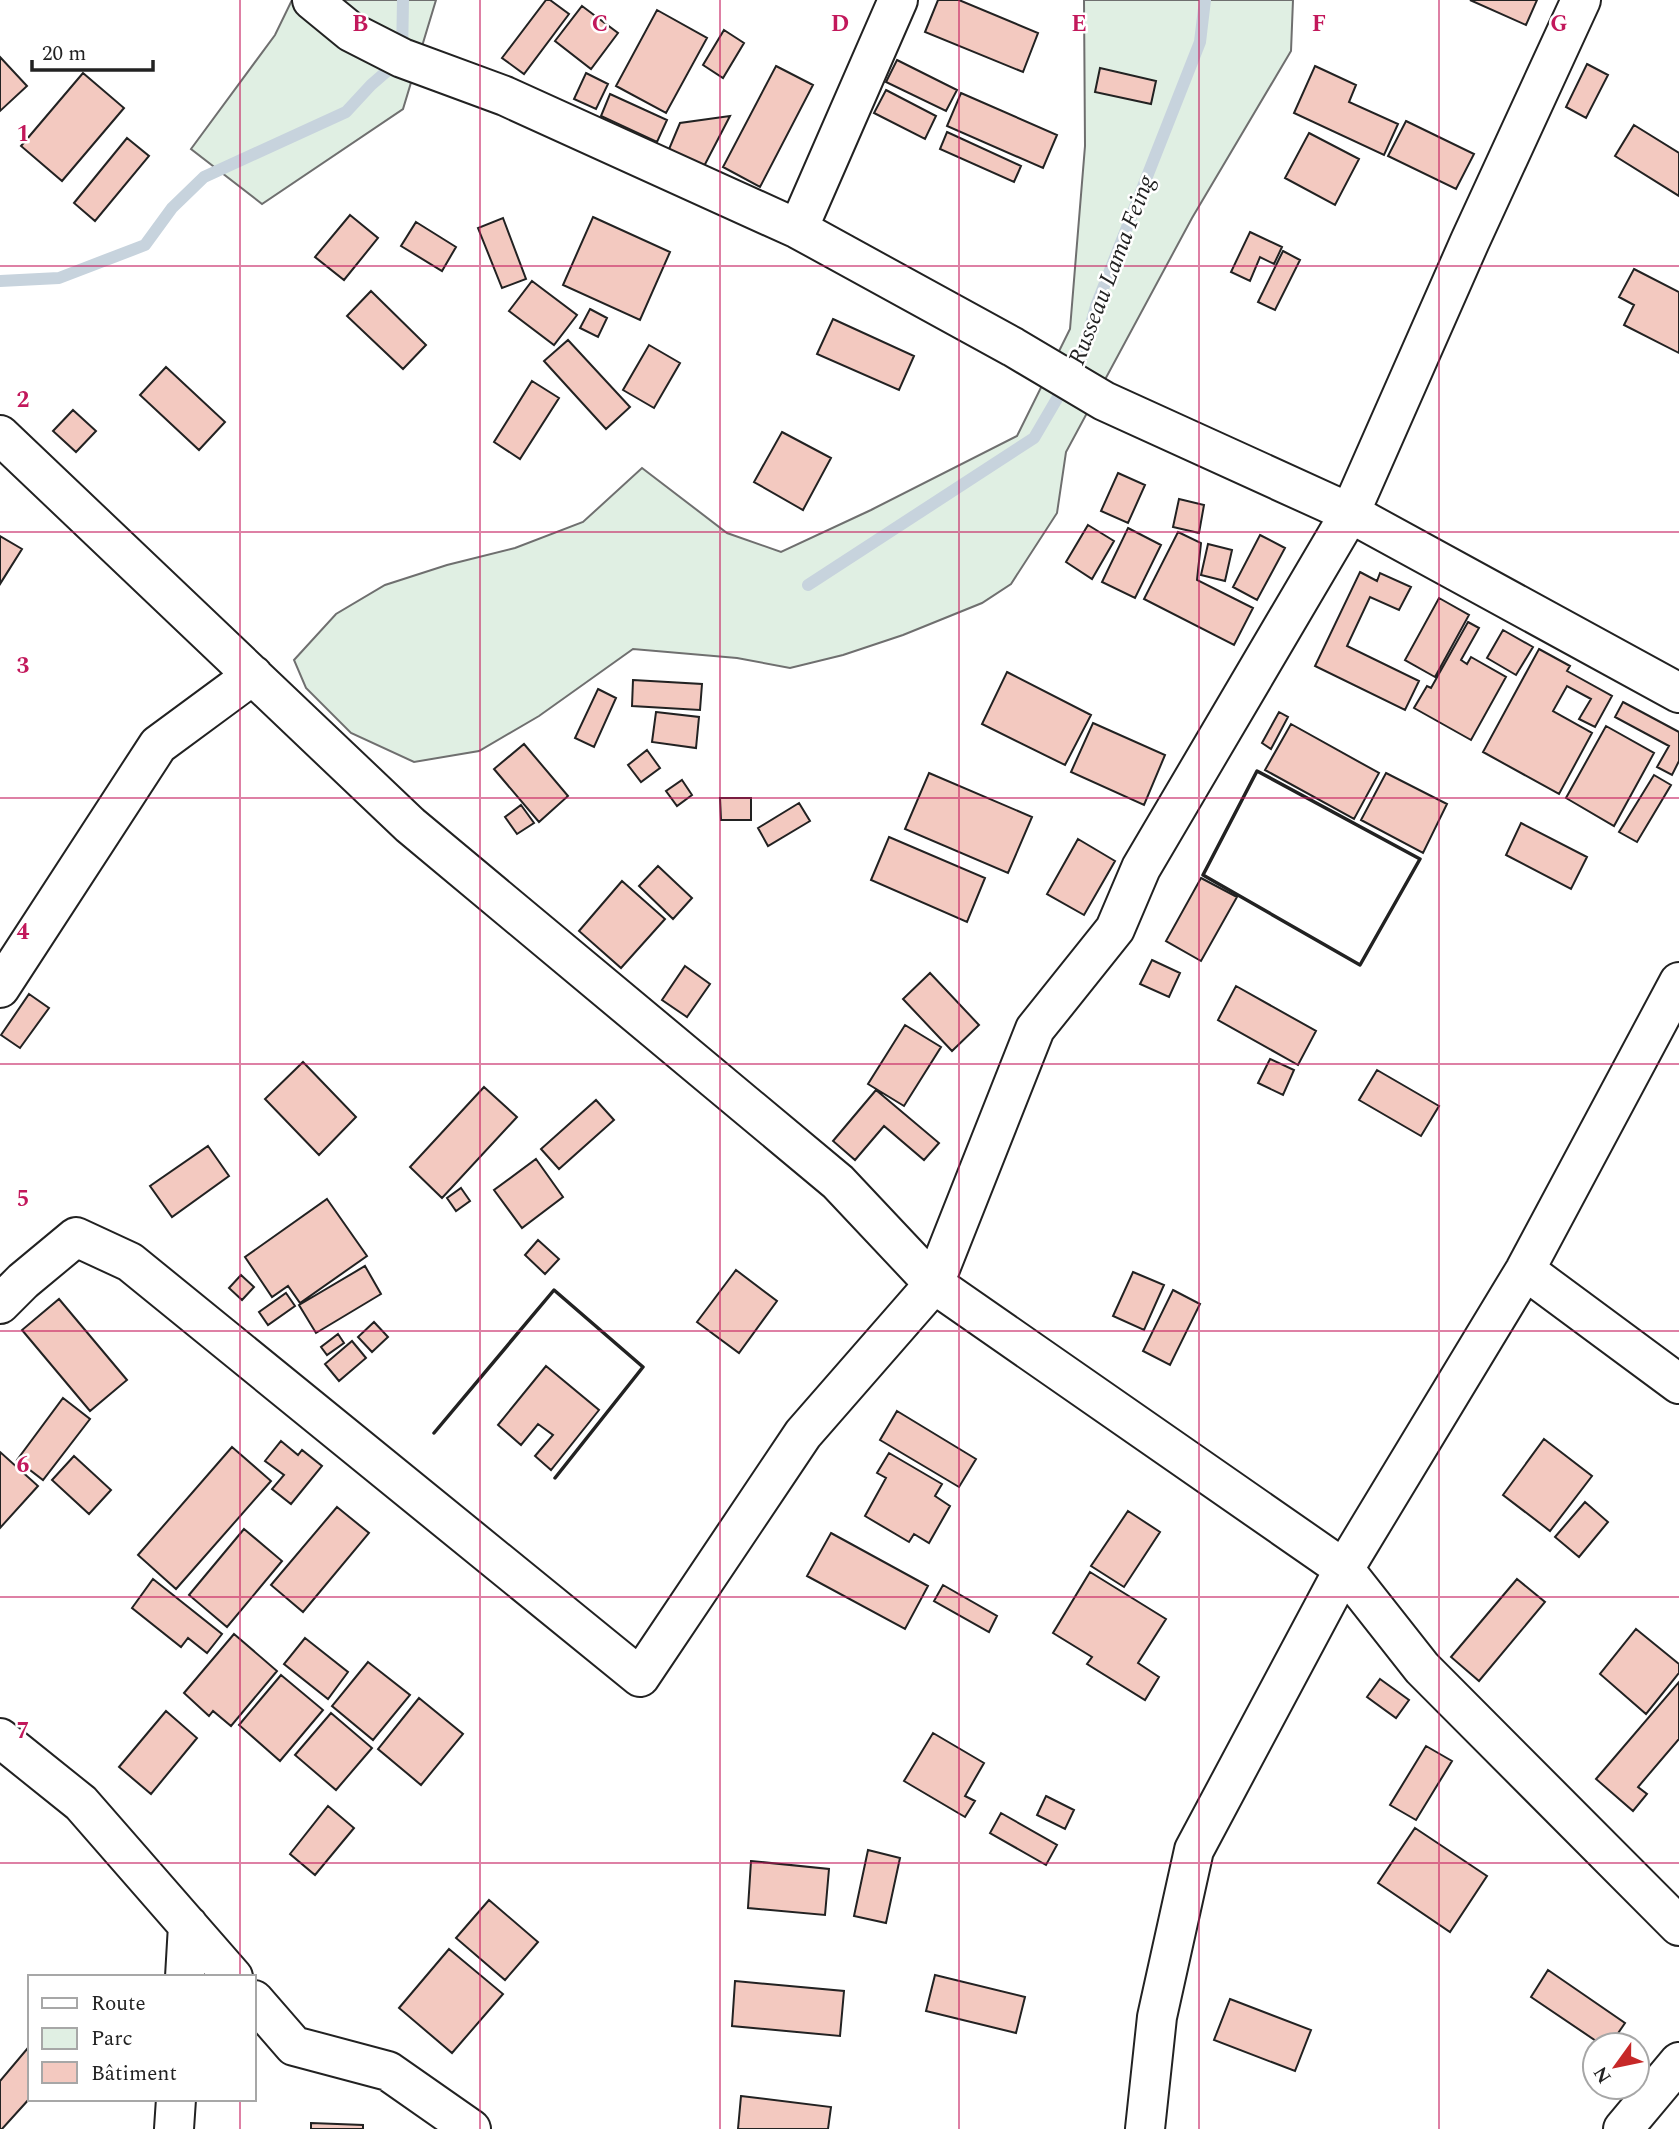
<svg xmlns="http://www.w3.org/2000/svg" width="1679" height="2129" font-family="Spectral,serif">
	<rect width="100%" height="100%" fill="#fff"/>
	<path fill="#e0efe3" stroke="#6f6f6f" stroke-width="2" d="M292,0H436L403,109L262,204L191,149L275,35Z
		M1084,0H1293L1291,51L1192,218L1066,452L1057,513L1011,584L982,603L903,635L843,655L790,668L737,658L633,649L539,716L479,751L414,762L351,733L306,688L294,660L336,614L385,585L447,565L515,548L583,522L642,468L727,533L781,552L871,510L1017,436L1070,329L1085,146Z"/>
	<g fill="none" stroke-linecap="round" stroke-linejoin="round">
		<path stroke="#c7d3dd" stroke-width="12" d="M0,281L59,278L145,245L172,208L204,177L346,112L371,85L402,58L403,0
			M808,585L1034,438L1082,356L1096,306L1200,42L1205,0"/>
	</g>
	<path fill="#f3c9c0" stroke="#222" stroke-width="2" d="M546,0H550L569,14L524,74L502,58Z
		M938,0H959L1038,33L1023,72L925,32Z
		M1470,0H1537L1526,25Z
		M582,6L618,33L591,69L555,41Z
		M657,10L707,38L666,113L616,86Z
		M724,30L744,43L723,78L703,65Z
		M0,57L27,86L0,111Z
		M897,60L957,90L946,111L886,82Z
		M1587,64L1608,75L1586,118L1566,107Z
		M776,66L813,85L760,187L723,167Z
		M1315,66L1356,85L1349,102L1398,124L1384,155L1294,113Z
		M1100,68L1156,81L1151,104L1095,92Z
		M83,73L124,108L62,181L21,146Z
		M586,73L608,84L596,109L574,99Z
		M886,90L936,116L925,139L874,113Z
		M961,93L1057,135L1043,168L947,126Z
		M610,94L667,120L657,142L601,116Z
		M730,116L701,172L664,161L680,123Z
		M1406,121L1474,154L1456,189L1388,156Z
		M1634,125L1679,153V196L1615,156Z
		M947,132L1021,166L1014,182L940,149Z
		M1309,133L1359,159L1335,205L1285,178Z
		M127,138L149,156L95,221L74,203Z
		M350,215L378,238L344,280L315,257Z
		M593,217L670,252L640,320L563,285Z
		M503,218L526,279L502,288L478,228Z
		M416,222L456,247L442,271L401,246Z
		M1250,232L1282,247L1274,264L1260,257L1250,281L1231,272Z
		M1283,251L1300,260L1275,310L1258,302Z
		M1634,269L1679,292V353L1624,325L1634,305L1619,297Z
		M532,281L577,315L554,345L509,311Z
		M371,291L426,345L403,369L347,316Z
		M590,309L607,318L598,337L580,328Z
		M833,319L914,356L899,390L817,354Z
		M568,340L630,407L606,429L544,361Z
		M649,345L680,363L654,408L623,390Z
		M166,367L225,422L199,450L140,395Z
		M532,381L559,398L520,459L494,442Z
		M73,410L96,431L76,452L53,431Z
		M782,432L831,458L803,510L754,482Z
		M1118,473L1145,485L1128,523L1101,511Z
		M1179,499L1204,505L1199,533L1173,527Z
		M1088,525L1114,541L1092,579L1066,562Z
		M1128,528L1161,545L1135,598L1102,582Z
		M1178,532L1201,543L1197,580L1253,608L1234,645L1144,599Z
		M1260,535L1285,548L1257,600L1233,587Z
		M0,536L22,549L0,584Z
		M1208,544L1232,550L1225,581L1201,575Z
		M1360,572L1377,581L1380,573L1411,587L1399,610L1370,597L1347,646L1419,681L1405,710L1315,666Z
		M1439,598L1469,615L1435,677L1405,660Z
		M1468,622L1479,628L1461,660L1467,664L1471,657L1506,677L1471,740L1414,708L1427,686L1431,688Z
		M1503,630L1533,647L1516,675L1487,658Z
		M1539,649L1570,666L1567,671L1612,696L1595,727L1579,719L1591,699L1567,686L1553,711L1592,733L1559,794L1483,752Z
		M1007,672L1091,715L1065,765L982,724Z
		M633,680L702,684L700,710L632,706Z
		M598,689L616,698L594,747L575,738Z
		M1623,702L1679,732V761L1672,775L1657,767L1669,746L1615,717Z
		M656,712L699,717L696,748L652,742Z
		M1279,712L1288,717L1271,749L1262,743Z
		M1093,723L1165,755L1144,805L1071,772Z
		M1291,724L1379,773L1354,819L1265,770Z
		M1606,726L1654,753L1614,826L1566,798Z
		M524,744L568,796L539,822L494,769Z
		M647,750L660,768L641,782L628,765Z
		M929,773L1032,817L1008,873L905,829Z
		M1386,773L1447,804L1423,853L1361,820Z
		M1654,775L1671,785L1637,842L1619,832Z
		M682,780L692,795L677,806L666,791Z
		M720,798H751V820H721Z
		M799,803L810,821L768,846L758,828Z
		M521,805L534,823L517,834L505,817Z
		M1521,823L1587,857L1571,889L1506,855Z
		M889,837L985,878L967,922L871,880Z
		M1078,839L1115,861L1084,915L1047,894Z
		M658,866L692,898L673,919L639,886Z
		M1201,878L1237,897L1201,961L1166,941Z
		M622,881L665,919L621,968L579,931Z
		M1152,960L1180,973L1169,997L1140,984Z
		M685,966L710,984L687,1017L662,1000Z
		M930,973L979,1025L952,1051L903,999Z
		M1236,986L1316,1031L1298,1065L1218,1020Z
		M29,994L49,1008L20,1048L1,1035Z
		M905,1025L941,1047L904,1106L868,1084Z
		M1270,1059L1294,1070L1283,1095L1258,1083Z
		M303,1062L356,1117L319,1155L265,1099Z
		M1377,1070L1439,1106L1421,1136L1359,1100Z
		M484,1087L517,1117L442,1198L410,1167Z
		M876,1090L939,1143L924,1160L884,1126L855,1160L833,1141Z
		M596,1100L614,1120L559,1169L541,1149Z
		M208,1146L229,1176L172,1217L150,1186Z
		M536,1159L563,1197L522,1228L494,1190Z
		M461,1188L470,1201L456,1211L447,1198Z
		M327,1199L367,1256L300,1303L288,1286L272,1297L245,1257Z
		M538,1240L559,1259L545,1274L525,1255Z
		M365,1266L381,1294L316,1333L299,1305Z
		M736,1270L777,1301L739,1353L697,1322Z
		M1133,1272L1164,1285L1144,1330L1113,1316Z
		M241,1275L254,1287L242,1300L229,1288Z
		M1173,1290L1200,1304L1170,1365L1143,1351Z
		M286,1293L295,1306L268,1325L259,1312Z
		M59,1299L127,1380L90,1411L22,1330Z
		M374,1322L388,1337L372,1352L358,1337Z
		M338,1334L344,1343L327,1355L321,1347Z
		M352,1341L366,1358L339,1381L325,1364Z
		M546,1366L599,1410L551,1470L535,1456L553,1435L538,1424L521,1445L498,1425Z
		M63,1398L90,1419L43,1480L17,1460Z
		M897,1411L976,1459L959,1487L880,1440Z
		M1544,1439L1592,1476L1550,1531L1503,1495Z
		M281,1441L298,1455L302,1450L322,1466L291,1504L272,1489L284,1475L265,1461Z
		M232,1447L271,1481L176,1589L138,1555Z
		M0,1452L38,1486L0,1528Z
		M889,1453L942,1484L935,1496L950,1506L929,1543L914,1534L909,1542L865,1516L886,1478L877,1473Z
		M74,1456L111,1490L89,1514L52,1480Z
		M1585,1502L1608,1522L1579,1557L1555,1537Z
		M337,1507L369,1533L303,1612L271,1585Z
		M1128,1511L1160,1532L1124,1587L1091,1566Z
		M244,1529L282,1561L227,1627L189,1595Z
		M831,1533L928,1586L905,1629L807,1576Z
		M1090,1572L1166,1619L1138,1663L1159,1677L1145,1700L1087,1664L1092,1657L1053,1633Z
		M153,1579L222,1634L207,1653L188,1638L181,1647L132,1608Z
		M1517,1579L1545,1602L1479,1681L1451,1657Z
		M943,1585L997,1616L989,1632L934,1601Z
		M1636,1629L1679,1664V1673L1646,1714L1600,1674Z
		M234,1634L277,1671L231,1726L213,1711L209,1716L184,1693Z
		M305,1638L348,1672L328,1699L284,1664Z
		M368,1662L410,1695L373,1740L332,1706Z
		M281,1675L323,1710L280,1761L239,1725Z
		M1380,1679L1409,1700L1396,1718L1367,1697Z
		M1679,1682V1739L1638,1787L1647,1794L1633,1811L1596,1779Z
		M419,1698L463,1734L421,1785L378,1749Z
		M166,1711L197,1738L151,1794L119,1767Z
		M331,1713L372,1748L336,1790L295,1755Z
		M933,1733L984,1763L965,1796L975,1801L965,1817L904,1781Z
		M1426,1746L1452,1761L1416,1820L1390,1805Z
		M1046,1796L1074,1810L1065,1829L1037,1815Z
		M328,1806L354,1828L315,1875L290,1854Z
		M1001,1813L1057,1845L1046,1865L990,1833Z
		M1415,1828L1487,1876L1450,1932L1378,1883Z
		M868,1850L900,1858L886,1923L854,1916Z
		M751,1861L829,1869L825,1915L748,1908Z
		M489,1900L538,1942L505,1980L456,1938Z
		M449,1949L503,1994L452,2053L399,2008Z
		M1548,1970L1625,2023L1610,2045H1602L1531,1997Z
		M935,1975L1025,1997L1016,2033L926,2011Z
		M735,1981L844,1991L840,2036L732,2026Z
		M1230,1999L1311,2030L1295,2071L1214,2040Z
		M27,2049L30,2052V2098L2,2129H0V2081Z
		M741,2096L831,2107L828,2129H738Z
		M311,2123L363,2125V2129H311Z"/>
	<g fill="none" stroke-linecap="round" stroke-linejoin="round">
		<defs>
			<path id="minor" d="M312,0L351,32L402,58L505,96L798,229L1013,347L1104,401L1350,513L1679,693
				M798,229L898,0
				M0,435L410,825L838,1182L934,1284L1344,1569L1422,1668L1679,1926
				M0,988L158,745L253,675
				M1525,1270L1679,1384
				M0,1304L23,1281L76,1237L130,1262L640,1677L803,1434L934,1284L1035,1029L1115,929L1141,868L1350,513L1470,241L1581,0
				M0,1738L81,1803L233,1977
				M185,1977L188,1925
				M254,2000L294,2046L388,2071L471,2129
				M174,2129L176,2099
				M1145,2129L1157,2017L1194,1850L1344,1569L1525,1270L1679,982
				M1623,2129L1679,2062"/>
		</defs>
		<use href="#minor" stroke="#222" stroke-width="42"/>
		<use href="#minor" stroke="#fff" stroke-width="38"/>
		<path stroke="#222" stroke-width="3.5" d="M1257,771L1420,859L1360,965L1203,875Z
			M434,1433L554,1290L643,1367L555,1478"/>
	</g>
	<path fill="none" stroke="#c2185b" stroke-width="2" stroke-opacity="0.55" d="M240,0V1977M480,0V2129M720,0V2129M959,0V2129M1199,0V2129M1439,0V2129M0,266H1679M0,532H1679M0,798H1679M0,1064H1679M0,1331H1679M0,1597H1679M0,1863H1679M240,2099V2129"/>
	<g text-anchor="middle" stroke-width="5" stroke-linejoin="round" paint-order="stroke">
		<g font-size="24" font-style="italic" fill="#222" stroke="#fff">
			<text transform="translate(1111 270) rotate(-69)" y="8">Russeau Lama Feing</text>
		</g>
	</g>
	<g font-size="23" text-anchor="middle" font-weight="bold" fill="#c2185b" stroke="#fff" stroke-width="5" stroke-linejoin="round" paint-order="stroke">
		<text x="360" y="31">B</text>
		<text x="600" y="31">C</text>
		<text x="840" y="31">D</text>
		<text x="1079" y="31">E</text>
		<text x="1319" y="31">F</text>
		<text x="1559" y="31">G</text>
		<text x="23" y="141">1</text>
		<text x="23" y="407">2</text>
		<text x="23" y="673">3</text>
		<text x="23" y="939">4</text>
		<text x="23" y="1206">5</text>
		<text x="23" y="1472">6</text>
		<text x="23" y="1738">7</text>
	</g>
	<rect x="28" y="1975" width="228" height="126" fill="#ffffff" stroke="#a7a7a7" stroke-width="2"/>
	<rect x="42" y="1998" width="35" height="10" fill="#ffffff" stroke="#a7a7a7" stroke-width="2"/>
	<text x="91" y="2010" font-size="21" fill="#222222">Route</text>
	<rect x="42" y="2028" width="35" height="21" fill="#e0efe3" stroke="#a7a7a7" stroke-width="2"/>
	<text x="91" y="2045" font-size="21" fill="#222222">Parc</text>
	<rect x="42" y="2062" width="35" height="21" fill="#f3c9c0" stroke="#a7a7a7" stroke-width="2"/>
	<text x="91" y="2080" font-size="21" fill="#222222">Bâtiment</text>
	<g transform="translate(1616 2066) rotate(237)"><circle r="33" fill="#ffffff" stroke="#a7a7a7" stroke-width="2"/>
	<path d="M0-5L12 26L0 18L-12 26Z" fill="#c62828"/>
	<text y="-10" font-size="19" font-weight="bold" text-anchor="middle" fill="#222222">N</text>
	</g>
	<path d="M32 60v10h121v-10" fill="none" stroke="#222222" stroke-width="3.5"/>
	<text x="42" y="60" font-size="21" fill="#222222" stroke="#ffffff" stroke-width="5" paint-order="stroke">20 m</text>
</svg>
